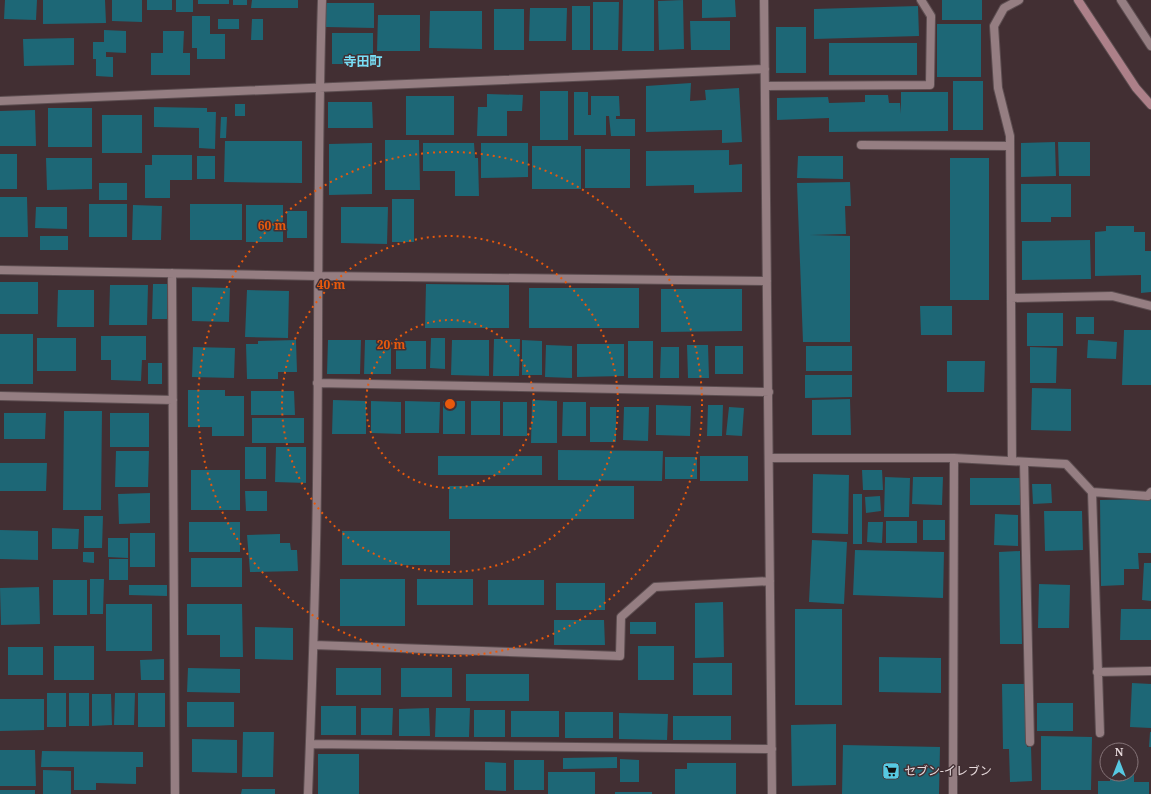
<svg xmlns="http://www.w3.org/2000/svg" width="1151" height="794" font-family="'Noto Serif','Noto Sans JP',serif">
	<rect width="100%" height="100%" fill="#422f33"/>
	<path fill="#1d6776" d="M5,0H37L36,20L4,19Z
		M43,0H105L106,23L43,24Z
		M112,0H142V22L112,21Z
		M147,0H172V10H147Z
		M176,0H193V12H176Z
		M198,0H229V4H198Z
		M233,0H247V5H233Z
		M252,0H298V8H251Z
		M623,0H654V51H622Z
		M683,0L684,49L659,50L658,1Z
		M702,0H735L736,17L702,18Z
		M942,0H982V20H942Z
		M593,2H619L618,50H593Z
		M326,3H374V28L326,27Z
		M572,6H590V50H572Z
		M918,6L919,36L814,39V9Z
		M530,8H567L566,41H529Z
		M494,9H524V50H494Z
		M430,11H482V49L429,48Z
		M378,15H420V51H377Z
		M192,16H210V34H225V59H197V48H192Z
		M218,19H239V29H218Z
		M252,19H263V40H251Z
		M690,21H730V50H691Z
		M937,24H981V77H937Z
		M776,27H806V73H776Z
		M104,30L126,31V53L106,52V57H113V77L96,76V59H93V42H104Z
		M163,31H184L183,53H190V75H151V53H163Z
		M332,33H373V64H332Z
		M74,38V65L24,66L23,39Z
		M829,43H917V75H829Z
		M953,81H983V130H953Z
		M691,83L690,101L706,100L705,90L739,88L742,142L722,143V130L646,132V86Z
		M540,91H568V140H540Z
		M574,92H588V115H591V96H619L620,116H616V119H635V136H611L609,116H606V135H574Z
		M901,92H948V131L829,132V118L777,120V98L828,97L829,103L865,102V95H888L889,103H900L901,114Z
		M487,94L523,95L522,111H507V136H477L478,107H487Z
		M406,96H454V135H406Z
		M328,102H372L373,128H328Z
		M235,104H245V116H235Z
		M154,107L207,108V112H216L215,149L199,148V128L154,127Z
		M48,108H92V147H48Z
		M35,110L36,146H0V111Z
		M102,115H142V153H102Z
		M221,117H227L226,138H220Z
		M385,140H419L420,190H385Z
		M225,141H302V183L224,182Z
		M1055,142L1056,176L1021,177V143Z
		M1058,142H1090V176H1059Z
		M372,143V194L329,195V144Z
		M423,143H474L475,158H478L479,196H455V171H423Z
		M481,143H528V177L481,178Z
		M532,146H581V189H532Z
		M585,149H630V188H585Z
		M729,150V165L742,164V192L694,193V185L646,186V151Z
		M0,154H17V189H0Z
		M152,155H192V180H170V198H145V165H152Z
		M197,156H215V179H197Z
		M798,156H843V179L797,178Z
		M46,158H92V189L47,190Z
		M950,158H989V300H950Z
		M850,182L851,206H845L846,234L810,235L850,236V342H803L797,183Z
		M99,183H127V200H99Z
		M1021,184H1071V217H1051V222H1021Z
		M0,197H27L28,237H0Z
		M392,199H414V242H392Z
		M89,204H127V237H89Z
		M190,204H242V240H190Z
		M133,205L162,206L161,240H132Z
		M246,205H283V242H246Z
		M36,207H67V229L35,228Z
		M341,207H388L387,244L341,243Z
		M287,211H307V238H287Z
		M1106,226H1134V232H1145V251H1151V292L1141,293V275L1095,276V232L1106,231Z
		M40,236H68V250H40Z
		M1090,240L1091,279L1022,280V241Z
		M0,282H38V314H0Z
		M153,284H167V319H152Z
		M426,284L509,285V328H425Z
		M110,285H148L147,325H109Z
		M192,287L230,288L229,322L192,321Z
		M529,288H639V328H529Z
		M661,289H742V331L661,332Z
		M58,290H94V327H57Z
		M247,290L289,291L288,338L245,337Z
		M920,306H952V335H921Z
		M1027,313H1063V346H1027Z
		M1076,317H1094V334H1076Z
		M1124,330H1151V385H1122Z
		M0,334H33V384H0Z
		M101,336H146V360H142L141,381L111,380V360H101Z
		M37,338H76V371H37Z
		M431,338H445V369L430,368Z
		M494,339H520L519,376H493Z
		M296,340L297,372H278V379H247L246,344H258V341Z
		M328,340H361L360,374H327Z
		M365,340H391V374H364Z
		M452,340H489V376L451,375Z
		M522,340L542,341V375H522Z
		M1088,340L1117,342L1116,359L1087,358Z
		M396,341H426V369H396Z
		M628,341H653V378H628Z
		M577,344H624V376L577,377Z
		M546,345L572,346V378L545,377Z
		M687,345H708L709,378H688Z
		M715,346H743V374H715Z
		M806,346H852V371H806Z
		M193,347L235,348L234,378L192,377Z
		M661,347H679V378H660Z
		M1030,347L1057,348L1056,383H1030Z
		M947,361H985L984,392H947Z
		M148,363H162V384H148Z
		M805,375H852V397L805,398Z
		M1032,388L1071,389V431L1031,430Z
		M188,390H225V396H244V436H212V427H188Z
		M251,391H294L295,415H251Z
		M850,399L851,435H812V400Z
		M333,400L366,401V434H332Z
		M532,400L557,401V443H531Z
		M371,401L401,402V434L371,433Z
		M405,401L440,402L439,433H405Z
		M443,401H465V434H443Z
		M471,401H500V435H471Z
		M503,402H527V436H503Z
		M563,402H586V436H562Z
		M656,405L691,406L690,436L656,435Z
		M708,405H723L722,436H707Z
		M590,407H616V442H590Z
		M624,407H649L648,441L623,440Z
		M729,407L744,408L742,436L726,435Z
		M64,411H102L101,510H63Z
		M4,413H46L45,439H4Z
		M110,413H149V447H110Z
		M252,418H304V443H252Z
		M245,447H266V479H245Z
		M276,447H306V483L275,482Z
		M558,450L663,451L662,481L558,480Z
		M116,451H149L148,487H115Z
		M438,456H542V475H438Z
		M700,456H748V481H700Z
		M665,457H697V479H665Z
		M0,463H47L46,491H0Z
		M191,470H240V510H191Z
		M862,470H882L883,490H863Z
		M813,474L849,475L848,534L812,533Z
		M885,477L910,478L909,517H884Z
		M913,477H943L942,505L912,504Z
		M970,478H1020V505H970Z
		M1032,484H1051L1052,503L1033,504Z
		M449,486H634V519H449Z
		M245,491H267V511H246Z
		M150,493V523L119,524L118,494Z
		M853,494H862V544H853Z
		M880,496L881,511L866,513L865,497Z
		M1151,499V553H1138L1139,569H1124V585L1101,586L1100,500Z
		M1044,511H1082L1083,550L1045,551Z
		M995,514L1018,515V546L994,545Z
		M84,516H103L102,548H84Z
		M923,520H945V540H923Z
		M886,521H917V543H886Z
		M189,522H240V552H189Z
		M868,522H883L882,543L867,542Z
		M52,528L79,529L78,549H52Z
		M0,530L38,531V560L0,559Z
		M342,531H450V565H342Z
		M130,533H155V567H130Z
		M280,534V543H290L291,550H297L298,571L250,572L247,535Z
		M108,538H128V558L108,557Z
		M812,540L847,542L844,604L809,602Z
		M855,550L944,552L943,598L853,595Z
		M1020,551L1022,644H1000L999,552Z
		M83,552H94V563L83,562Z
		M191,558H242V587H191Z
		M109,559H128V580H109Z
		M1144,563H1151V601L1142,600Z
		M90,579H104L103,614H90Z
		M340,579H405V626H340Z
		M417,579H473V605H417Z
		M53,580H87V615H53Z
		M488,580H544V605H488Z
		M556,583H605V610H556Z
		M1039,584L1070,585L1069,628H1038Z
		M129,585H167V596L129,595Z
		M39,587L40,624L1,625L0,588Z
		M723,602L724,657L695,658V603Z
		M106,604H152V651H106Z
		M187,604H242L243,657H220V635H187Z
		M795,609H842V705H795Z
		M1121,609H1151V640H1120Z
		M554,620H604L605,645H554Z
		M630,622H656V634H630Z
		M255,627L293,628V660L255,659Z
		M54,646H94V680H54Z
		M638,646H674V680H638Z
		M8,647H43V675H8Z
		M879,657L941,658V693L879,692Z
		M164,659V680H141L140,660Z
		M693,663H732V695H693Z
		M188,668L240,669V693L187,692Z
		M336,668H381V695H336Z
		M401,668H452V697H401Z
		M466,674H529V701H466Z
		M1132,683L1151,684V728L1130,727Z
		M1002,684H1025L1027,747L1031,746L1032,781L1010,782L1009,749H1003Z
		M47,693H66V727H47Z
		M69,693H89V726H69Z
		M115,693H135L134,725H114Z
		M138,693H165V727H138Z
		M92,694H111L112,725L92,726Z
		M0,699H44V730L0,731Z
		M187,702H234V727H187Z
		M1037,703H1073V731H1037Z
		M321,706H356V735H321Z
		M361,708H393L392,735H361Z
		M429,708L430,736H399V709Z
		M436,708H470L469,737H435Z
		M474,710H505V737H474Z
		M511,711H559V737H511Z
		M565,712H613V738H565Z
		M619,713L668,714L667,740L619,739Z
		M673,716H731V740H673Z
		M836,724V785L792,786L791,725Z
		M243,732H274L273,777H242Z
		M1150,732H1151V747H1149Z
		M1041,736L1092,737L1091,790H1041Z
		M192,739L237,740V773L192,772Z
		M843,745L940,747L939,794H842Z
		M0,750H35L36,786H0Z
		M42,751L143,752V767H136V784L96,783V790H74V767H41Z
		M318,754H359V794H318Z
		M617,757V768L563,769V758Z
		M620,759L639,760V782H620Z
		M514,760H544V790H514Z
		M485,762L506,763V791L485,790Z
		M687,763H736V794H675V769H687Z
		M1131,767H1134V782H1149V794H1098V781H1110V774H1131Z
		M43,770L71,771V794H43Z
		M548,772H595V794H548Z
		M242,789H275V794H241Z
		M0,790H35V794H0Z
		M615,792H652V794H615Z"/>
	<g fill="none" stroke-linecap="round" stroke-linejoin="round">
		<defs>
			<path id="street" d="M764,0L772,794
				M1121,0L1151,46
				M765,86L930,85L931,16L921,0
				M0,101L765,69
				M861,145L1010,146
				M0,270L317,276L767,281
				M172,273L175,794
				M1011,298L1112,296L1151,306
				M317,383L769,392
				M0,396L173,400
				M769,458H954L1066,464L1092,492L1148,496L1151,492
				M1012,461L1010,136L998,88L994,26L1004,8L1019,0
				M1024,462L1030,742
				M1092,492L1100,733
				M314,645L620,656L621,617L655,587L770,581
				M1097,672L1151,671
				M310,744L772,749
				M308,794C312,690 316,587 317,483C319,322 317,161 322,0
				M953,794L954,458"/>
			<path id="secondary" d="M1078,0L1136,88L1151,105"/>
		</defs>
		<use href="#street" stroke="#5d4e51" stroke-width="10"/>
		<use href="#secondary" stroke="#5d4e51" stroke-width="10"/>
		<use href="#street" stroke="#957e82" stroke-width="8"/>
		<use href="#secondary" stroke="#ad8089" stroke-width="8"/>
	</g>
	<g fill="none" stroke="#e8590c" stroke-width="2" stroke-dasharray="2 4">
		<circle cx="450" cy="404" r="84"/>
		<circle cx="450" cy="404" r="168"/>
		<circle cx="450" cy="404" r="252"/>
	</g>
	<defs>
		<symbol id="supermarket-square" viewBox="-11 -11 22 22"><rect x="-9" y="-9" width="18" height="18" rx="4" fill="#57c9e2" stroke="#422f33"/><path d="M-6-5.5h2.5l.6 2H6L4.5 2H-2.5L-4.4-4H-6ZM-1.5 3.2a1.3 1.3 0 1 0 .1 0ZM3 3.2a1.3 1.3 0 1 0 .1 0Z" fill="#111"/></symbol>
	</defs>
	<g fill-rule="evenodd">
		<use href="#supermarket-square" x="881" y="761" width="20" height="20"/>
	</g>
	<g text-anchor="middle" stroke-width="3" stroke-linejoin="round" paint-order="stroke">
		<g font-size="12" fill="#e7dadc" stroke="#422f33" text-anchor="start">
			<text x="904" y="775">セブン-イレブン</text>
		</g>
		<g font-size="13" font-weight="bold" fill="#79def6" stroke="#422f33">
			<text x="363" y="66">寺田町</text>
		</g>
	</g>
	<circle cx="450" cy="404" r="6" fill="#e8590c" stroke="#422f33" stroke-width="2"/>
	<g font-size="12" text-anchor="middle" font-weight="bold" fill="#e8590c" stroke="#422f33" stroke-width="3" stroke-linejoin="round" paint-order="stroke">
		<text x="272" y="230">60 m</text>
		<text x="331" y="289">40 m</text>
		<text x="391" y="349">20 m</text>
	</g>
	<g transform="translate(1119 762)"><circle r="19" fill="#422f33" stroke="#847377"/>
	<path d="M0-3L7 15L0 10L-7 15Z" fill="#57c9e2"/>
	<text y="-6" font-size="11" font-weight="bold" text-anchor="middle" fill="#e7dadc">N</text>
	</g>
</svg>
